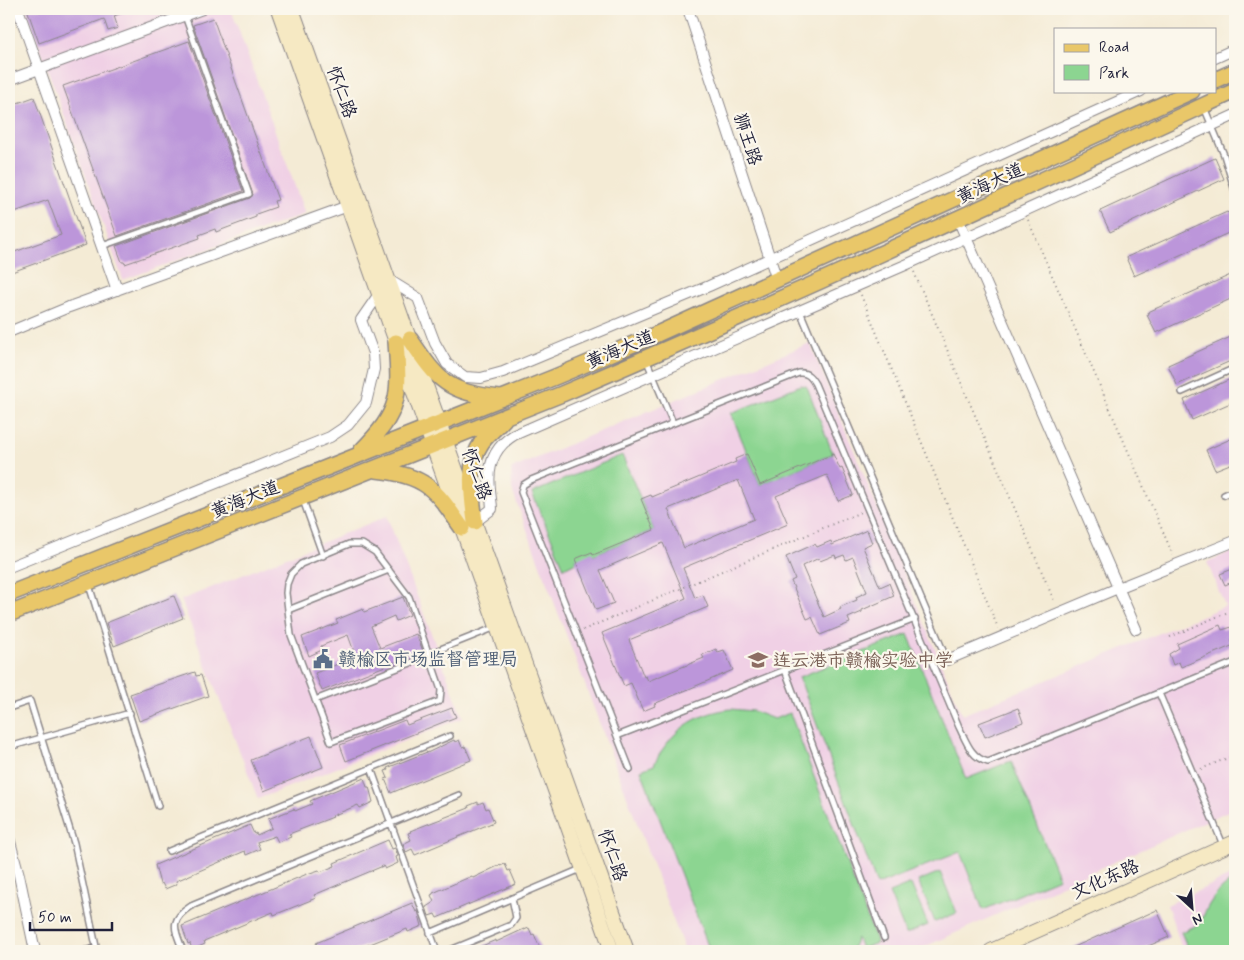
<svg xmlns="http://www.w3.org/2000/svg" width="1244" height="960" font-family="Mynerve,'LXGW WenKai TC',sans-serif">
	<rect width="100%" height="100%" fill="#fbf7ec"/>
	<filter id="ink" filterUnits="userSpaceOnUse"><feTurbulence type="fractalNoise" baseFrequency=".02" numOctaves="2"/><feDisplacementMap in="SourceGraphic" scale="10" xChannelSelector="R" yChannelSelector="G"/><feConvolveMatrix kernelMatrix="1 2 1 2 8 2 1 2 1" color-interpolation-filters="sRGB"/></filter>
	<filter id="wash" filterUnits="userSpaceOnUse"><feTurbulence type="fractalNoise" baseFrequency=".0096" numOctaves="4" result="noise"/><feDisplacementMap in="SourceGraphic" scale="20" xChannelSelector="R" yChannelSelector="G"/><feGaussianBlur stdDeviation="1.12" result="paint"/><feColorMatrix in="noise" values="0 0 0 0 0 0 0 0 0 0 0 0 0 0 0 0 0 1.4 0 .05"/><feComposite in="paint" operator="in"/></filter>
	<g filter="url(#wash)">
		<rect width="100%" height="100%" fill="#f4ebd5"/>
		<path fill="#f0d0e5" d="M26,9H231L305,214L123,280Z
			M810,343L962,715L1225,606L1207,562L1235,550V808L915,951H685L512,490L511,469Z
			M387,516L463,718L258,799L181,600Z
			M1235,874V951H1183L1167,905Z"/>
		<path fill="#8cd591" stroke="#577c66" d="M801,385L806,386L808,389L833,454L760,485L731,413Z
			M622,455L654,530L593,555L575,559L576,562L564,568L532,493Z
			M908,634L966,779L1011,761L1059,878L983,910L960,852L877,885L799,677Z
			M731,709L753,711L774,719L790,713L877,943L861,949L857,938L851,951H710L641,770L654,765C669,732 695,713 731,709Z
			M940,872L957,913L935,922L918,881Z
			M1235,879V951H1189L1181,932L1200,924C1207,905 1217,889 1235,879Z
			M911,884L928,925L906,934L889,893Z"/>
		<g id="blocks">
			<path fill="#bc96da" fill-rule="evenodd" d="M27,9H130V10L114,16L118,28L108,31L104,19L39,43Z
				M213,18L278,200L274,201L276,207L256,214V217L216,232L215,229L199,235L200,238L125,264L124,262H122L116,246L250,198L253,195L193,25Z
				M189,41L243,191L117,236L63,86Z
				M34,97L86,245L9,273V254L61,235L48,200L9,214V106Z
				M1215,158L1224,179L1110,232L1100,211Z
				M1235,210V230L1134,276L1127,260L1128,259L1127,257L1227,212L1228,213Z
				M1235,273V297L1156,333L1147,315L1149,314L1148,312Z
				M1235,335V359L1177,385L1168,365Z
				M1235,377V401L1192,420L1184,400Z
				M1235,437V462L1215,470L1206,450Z
				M747,454L760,485L833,454L840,469L842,468L853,495L838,501L827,475L776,496L788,524L683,568L695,598L703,595L708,607L629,640L644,677L646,676L648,681L704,658L702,655L716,649L718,652L724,650L733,670L654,704L655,706L643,711L631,683L624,686L602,633L686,598L663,543L600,570L614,603L596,610L575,559L592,552L593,555L654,530L641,499L651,495L652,497L736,462L735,459ZM738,480L754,519L684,548L668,509Z
				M867,530L872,543L863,547L880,587L889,583L894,596L862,610V612L848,618L850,623L820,635L812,617L807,619L791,581L795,579L786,557L815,544L817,547L831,541L832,545ZM835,555L836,558L844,555L846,560L853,557L867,592L856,597L857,600L840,607L841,609L824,617L802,566L819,558L820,561Z
				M1235,568V581L1225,585L1220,574Z
				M174,596L183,618L114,646L106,623Z
				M403,597L410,615L396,621L394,616L371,626L380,648L416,634L423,651L322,691L315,673L356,657L348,635L321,646L322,650L309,656L302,637L338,623L336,620L363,609L364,612Z
				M1220,625L1222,630L1235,626V639L1231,640L1234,645L1181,667L1179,662L1173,665L1169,654L1179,648L1177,644Z
				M195,672L196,676L201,675L208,696L139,721L130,694Z
				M452,708L456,717L346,761L340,745L405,720L407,725Z
				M1018,708L1023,722L985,737L979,723Z
				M311,736L323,767L264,791L251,760Z
				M454,740L455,742L459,740L462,747L465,746L471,760L391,793L385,779L388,778L385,771L388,770L387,768L427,752V753Z
				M364,778L367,787H369L373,802L360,808L358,805L332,816L333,817L289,834L291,837L278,842L275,836L257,842L260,849L246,855L245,851L176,881L177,884L165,889L162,883L160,884L155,865L250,825L254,834L256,833L257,835L272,828L268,819L294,809L295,811L312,804L310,801Z
				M478,802V804L483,802L486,809L488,808L494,822L415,855L412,849L406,852L403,844L411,840L408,833L411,832L410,831L469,808L468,806Z
				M388,840L392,849L395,848L398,856L396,857L398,863L385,869L383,866L314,895L316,898L274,915L273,912L204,941L205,944L192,950L190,943L188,944L182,926L307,874L319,870L320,872L335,866L334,863Z
				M505,864L508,871L510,870L516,884L437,918L435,914L429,916L426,907L434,902L431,895L433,894V893L472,876L473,878L500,865V866Z
				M412,903L416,912L418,911L422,926L408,932L407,929L353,951H320L316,943Z
				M1157,910L1169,937L1137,951H1065Z
				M529,928L532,935L534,934L540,948L533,951H470L496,940V942L524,929V930Z"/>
		</g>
	</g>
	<g filter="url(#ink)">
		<use href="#blocks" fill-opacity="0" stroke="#8b8688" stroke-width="1"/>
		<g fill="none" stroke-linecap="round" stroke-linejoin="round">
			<defs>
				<path id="lane" d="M1204,107L1224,155L1235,191
					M102,246L249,194L185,16
					M800,311L947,660
					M646,359L673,423
					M1182,392L1235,368
					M1224,495L1235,490
					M303,500L323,556
					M349,544H362L375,552L409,597L441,690L440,701L331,742L291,635L286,593L287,584L291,574L301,564Z
					M89,585L158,806
					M288,610L389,570
					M428,654L496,627
					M785,670L884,938
					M1159,693L1224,847
					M315,700L429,656
					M9,708L30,701L74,843L97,951
					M617,736L915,619
					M9,747L130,713
					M371,768L437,951
					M630,769L521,492L523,485L531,480L799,373C807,372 811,377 815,384L959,727C966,741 971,758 988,762L1235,662
					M169,851L450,736
					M430,933L581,869
					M84,951L96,948
					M183,951C175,929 168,921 191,906L459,795
					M448,951L511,925L516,918L512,898"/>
				<path id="street" d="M18,9L117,290
					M688,9L777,280
					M1215,58L1235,49
					M9,80L202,9
					M958,219L1136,629
					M389,280L418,298L435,343L447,364L465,377L481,378L503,372L709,286L1141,91
					M9,332L69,307L348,206
					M475,522L492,509C492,502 490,496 490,489C487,465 494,447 514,435L910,263L1235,115
					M9,567L330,437L348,425L366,403L374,369L373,353L361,320L379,294
					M947,660L1118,588L1235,541
					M9,838L19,875L35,951"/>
				<path id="secondary" d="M278,9L612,951
					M292,9L627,951
					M991,951L1235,842"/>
				<path id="primary" d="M1215,80L1235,71
					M410,339C439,382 447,392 500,398
					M361,451C401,411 400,396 396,342
					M376,470C426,475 435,489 462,528
					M475,522C472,496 466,465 482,442C488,434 497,427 504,419
					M9,594L555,377L657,334L1192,91
					M9,614L562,394C788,298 1012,194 1235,91"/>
			</defs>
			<use href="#lane" stroke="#8b8688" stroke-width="8"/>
			<use href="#street" stroke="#8b8688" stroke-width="12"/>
			<use href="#secondary" stroke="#8b8688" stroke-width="16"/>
			<use href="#primary" stroke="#8b8688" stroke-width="18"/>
			<path stroke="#8b8688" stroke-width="2" stroke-dasharray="1 4" stroke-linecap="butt" d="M1028,220L1173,555
				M914,272L1055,603
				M861,295L998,628
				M1231,611L1235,620
				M583,630L861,512
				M1170,637L1235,609
				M1201,769L1235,755"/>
			<use href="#lane" stroke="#fff" stroke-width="5"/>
			<use href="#street" stroke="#fff" stroke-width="10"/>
			<use href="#secondary" stroke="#f6e9c3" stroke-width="14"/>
			<use href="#primary" stroke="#e9c769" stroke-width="15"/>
		</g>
	</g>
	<defs>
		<symbol id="civic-bare" viewBox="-9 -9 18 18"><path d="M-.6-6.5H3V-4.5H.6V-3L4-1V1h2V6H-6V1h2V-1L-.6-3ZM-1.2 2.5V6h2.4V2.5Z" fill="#5c6f8a" stroke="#fbf7ec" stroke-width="2.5" paint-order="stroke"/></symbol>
		<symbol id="school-bare" viewBox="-9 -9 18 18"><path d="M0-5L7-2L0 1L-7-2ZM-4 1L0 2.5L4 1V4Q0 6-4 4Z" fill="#8d6e63" stroke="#fbf7ec" stroke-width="2.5" paint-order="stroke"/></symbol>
	</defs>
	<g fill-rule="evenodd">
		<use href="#civic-bare" x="309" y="645" width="28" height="28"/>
		<use href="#school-bare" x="744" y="646" width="28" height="28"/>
	</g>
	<g text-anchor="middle" stroke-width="4.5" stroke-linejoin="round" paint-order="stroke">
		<g font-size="18" fill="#22223b" stroke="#fbf7ec">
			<text transform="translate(342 92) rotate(70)" y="6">怀仁路</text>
			<text transform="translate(748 139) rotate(72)" y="6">狮王路</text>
			<text transform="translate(990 183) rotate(-25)" y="6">黄海大道</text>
			<text transform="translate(620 349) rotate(-23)" y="6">黄海大道</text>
			<text transform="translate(477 474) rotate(70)" y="6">怀仁路</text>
			<text transform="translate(245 499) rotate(-22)" y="6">黄海大道</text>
			<text transform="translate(613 855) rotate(71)" y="6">怀仁路</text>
			<text transform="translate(1105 879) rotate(-24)" y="6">文化东路</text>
		</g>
		<g font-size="18" fill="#4e5e75" stroke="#fbf7ec" text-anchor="start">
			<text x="338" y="665">赣榆区市场监督管理局</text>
		</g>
		<g font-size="18" fill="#785e54" stroke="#fbf7ec" text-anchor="start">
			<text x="773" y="666">连云港市赣榆实验中学</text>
		</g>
	</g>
	<rect width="1244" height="960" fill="none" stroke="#fbf7ec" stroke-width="30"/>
	<rect x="1054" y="28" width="162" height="65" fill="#fbf7ec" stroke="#a4a2a5"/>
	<rect x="1064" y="44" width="25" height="8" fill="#e9c769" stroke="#a4a2a5"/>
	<text x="1099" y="52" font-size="15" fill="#22223b">Road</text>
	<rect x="1064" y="65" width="25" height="15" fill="#8cd591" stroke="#a4a2a5"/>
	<text x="1099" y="78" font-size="15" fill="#22223b">Park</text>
	<g transform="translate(1192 908) rotate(154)" stroke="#fbf7ec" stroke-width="4" paint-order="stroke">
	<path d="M0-4L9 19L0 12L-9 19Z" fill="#22223b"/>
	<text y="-8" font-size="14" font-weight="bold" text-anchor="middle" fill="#22223b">N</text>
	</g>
	<path d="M30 922v8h82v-8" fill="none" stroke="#22223b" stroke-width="2.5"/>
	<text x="38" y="922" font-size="15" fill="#22223b" stroke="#fbf7ec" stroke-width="4" paint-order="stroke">50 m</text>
</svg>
